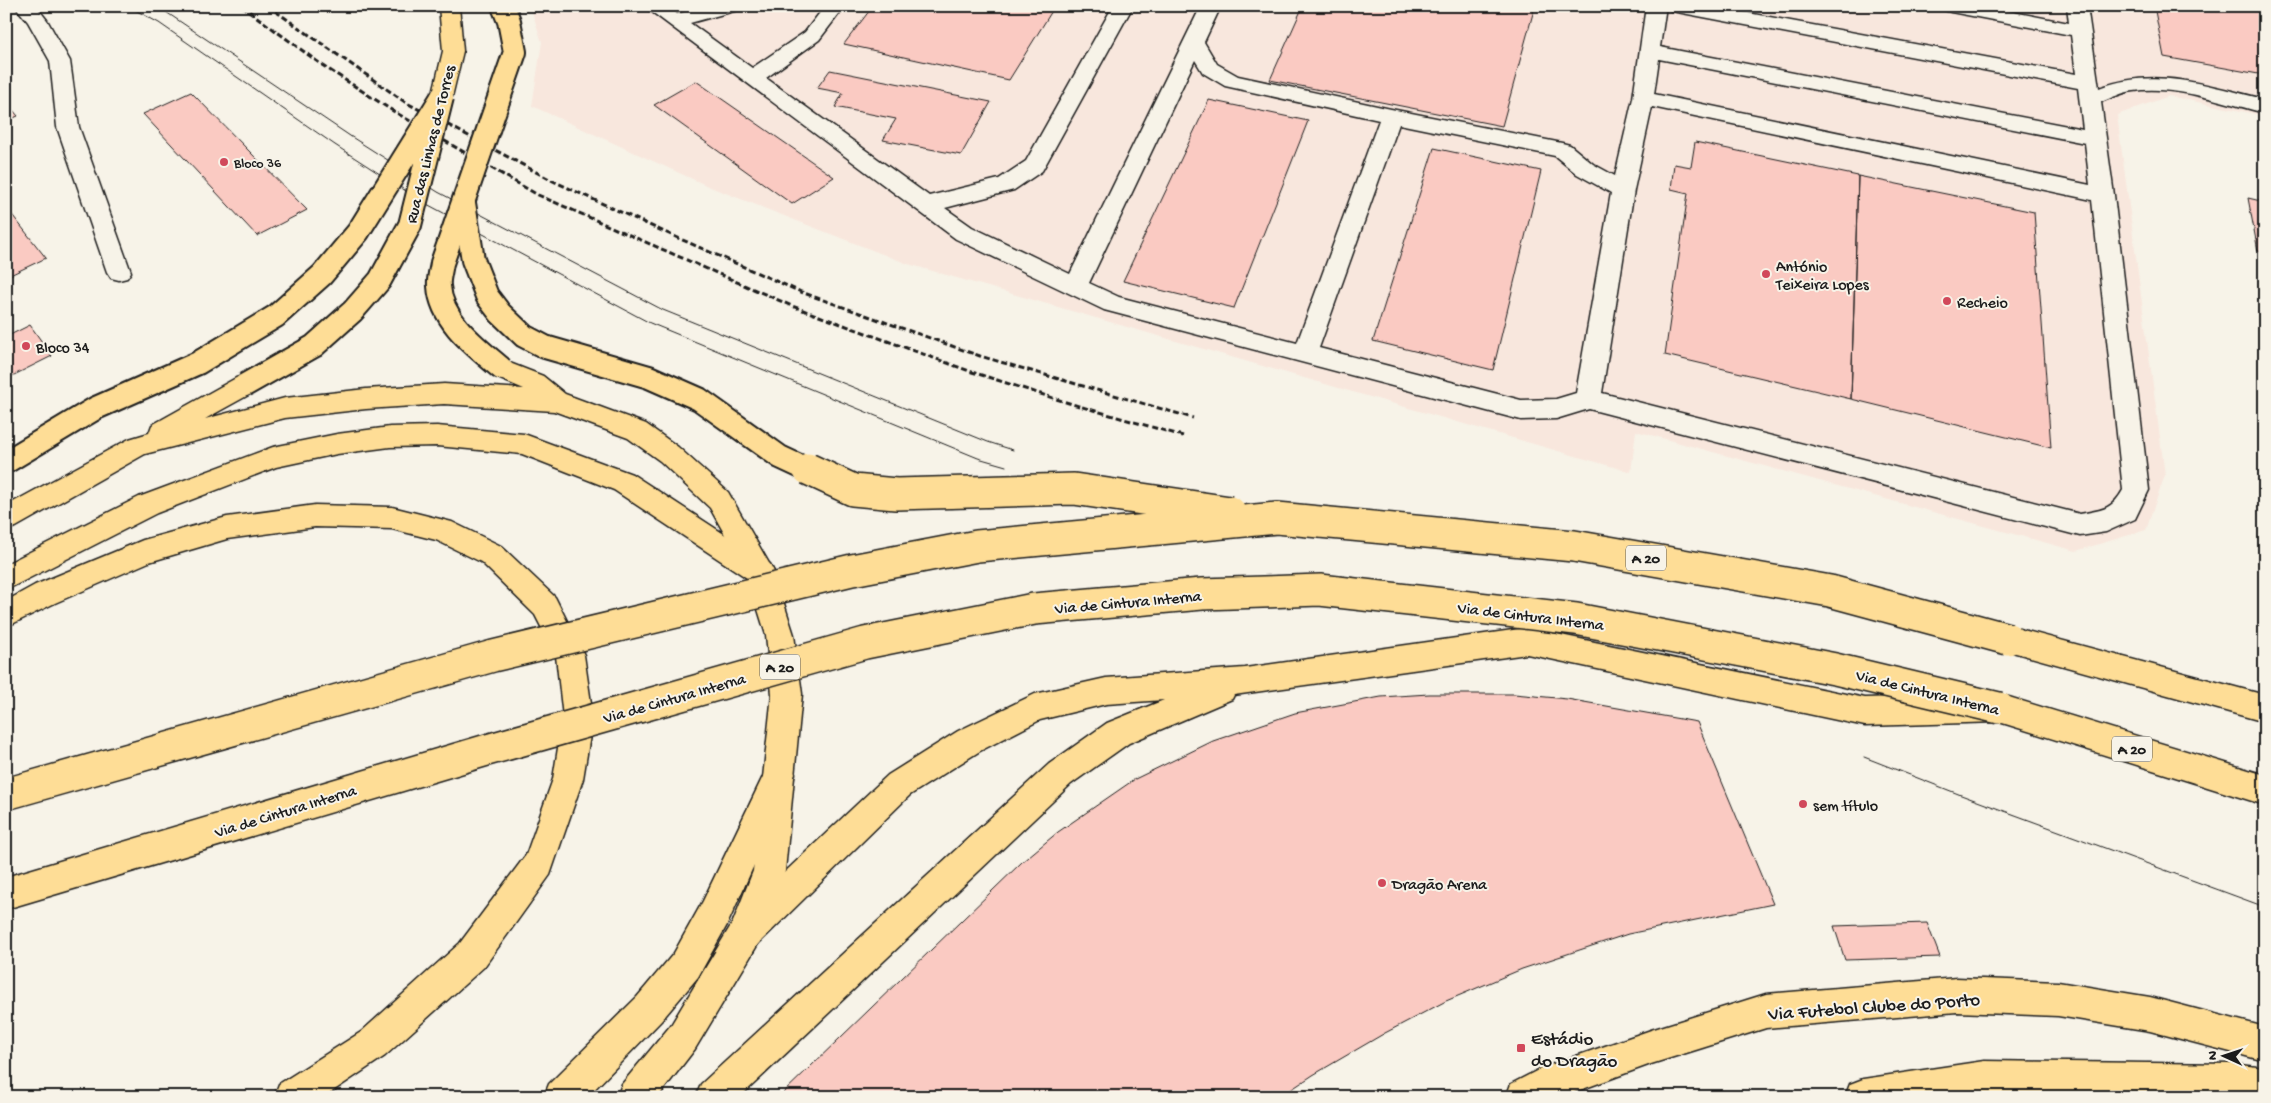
<svg xmlns="http://www.w3.org/2000/svg" width="2271" height="1103" font-family="'Gochi Hand',sans-serif">
	<rect width="100%" height="100%" fill="#f7f3e8"/>
	<filter id="ink" filterUnits="userSpaceOnUse"><feTurbulence type="fractalNoise" baseFrequency=".02" numOctaves="2"/><feDisplacementMap in="SourceGraphic" scale="10" xChannelSelector="R" yChannelSelector="G"/><feConvolveMatrix kernelMatrix="1 2 1 2 8 2 1 2 1" color-interpolation-filters="sRGB"/></filter>
	<g filter="url(#ink)">
		<path fill="#f8e7dd" d="M530,6H2265V116L2169,96L2117,115L2165,475L2146,530L2076,551L1636,431L1631,472L908,264L710,187L532,106L542,42Z"/>
		<path fill="#facac2" stroke="#1c1c1c" d="M873,6H1055L1009,80L844,44Z
			M1303,6H1535L1502,126L1270,80Z
			M2154,6H2265V77L2264,75L2164,57Z
			M830,70L991,102L961,155L883,140L896,119L835,107L843,93L817,88Z
			M696,81L834,177L792,204L654,105Z
			M191,92L307,210L257,236L143,114Z
			M1209,100L1308,121L1234,308L1123,281Z
			M6,102L18,116L6,121Z
			M1695,142L1858,176L1851,399L1665,355L1688,193L1671,189L1674,164L1691,167Z
			M1434,148L1541,171L1493,370L1373,341Z
			M1858,176L2034,212L2051,448L1851,399Z
			M2248,198L2265,202V253L2258,251Z
			M6,207L46,258L6,277Z
			M30,325L52,356L6,379V337Z
			M1429,694H1514L1567,699L1697,722L1773,904L1628,934L1522,969L1446,1001L1385,1033L1313,1075L1280,1097H779L1022,862L1058,832L1135,779L1213,741L1295,713L1381,697Z
			M1927,923L1940,957L1845,960L1834,926Z"/>
		<g fill="none" stroke-linecap="round" stroke-linejoin="round">
			<defs>
				<path id="minor" d="M15,6H36L47,20L70,61L79,127L131,272L127,278L119,280L111,278L107,272L57,127L50,61L28,22Z
					M644,6H667L677,14L707,6H741L738,10L690,23L752,68L805,32L825,6H845L819,40L766,78L929,196L999,179L1026,161L1113,6H1133L1042,171L1014,190L945,208L972,227L1070,274L1201,6H1221L1204,42L1217,64L1238,76L1391,109L1562,143L1570,145L1593,164L1615,176L1633,98L1646,6H1666L1660,47L2083,129L2078,88L1677,12L1670,10L1667,6H1710L2076,74L2071,35L1951,12L1944,10L1941,6H1983L2069,23L2067,6H2087L2099,88C2157,66 2207,86 2265,99V113C2224,103 2177,85 2134,91C2123,92 2111,98 2101,102L2114,195L2149,490L2135,519L2106,532L2080,536L1589,409L1556,419L1521,420L1104,310L956,239ZM1659,59L2085,143L2090,185L1654,94ZM1195,60L1203,73L1225,86L1379,120L1297,343L1119,297L1089,283ZM1652,107L2092,200L2123,490C2112,510 2102,510 2080,514L1602,393L1634,190ZM1399,124L1555,156L1577,174L1611,193L1576,393L1556,399L1521,400L1319,348Z"/>
				<path id="major" d="M439,6H459L463,51L452,97L449,102L442,104L435,102L432,97L443,51Z
					M502,360L543,376L565,394L646,424L678,447L728,492L774,572L794,635L802,694L785,871L758,944L695,1049L658,1097H617L622,1084L671,1025L733,922L753,871L772,694L766,635L747,574L710,508L660,461L628,438L554,411L444,404L366,409L285,418L145,454L16,527L6,530V506L129,439L149,433L152,425L236,378L245,375L254,378L258,385L254,392L205,419L285,398L366,389L444,384L524,389L493,376L490,369L493,362Z
					M1957,978L2058,982L2150,997L2265,1027V1061L2150,1031L2058,1016L1957,1012L1766,1028L1651,1064L1561,1097H1506L1511,1084L1542,1068L1651,1030L1766,994Z"/>
				<path id="highway" d="M437,426L524,434L632,474L770,564L774,572L770,580L760,584L750,580L614,490L522,454L437,446L390,447L337,454L276,467L157,513L6,590V564L139,497L273,447L337,434L390,427Z
					M315,505L392,507L452,522L501,546L555,597L584,655L593,717L583,779L550,875L484,967L385,1056L324,1097H274L279,1084L361,1032L460,943L526,855L553,779L563,717L556,656L535,615L481,562L436,540L392,529L315,527L227,539L149,562L55,603L6,627V601L35,585L143,540L227,517Z
					M2008,626L2265,695V722L1998,648L1994,639L1998,630Z
					M1527,628L1865,698L1999,694L2265,775V805L1999,722L1865,726L1527,654L1234,695L1232,699L1129,743L1071,784L740,1097H696L701,1084L1049,764L1107,723L1164,700L1106,704L1040,720L980,751L910,795L758,944L746,948L734,944L730,932L734,920L888,775L958,731L1035,694L1106,678L1245,668Z
					M780,760L791,764L795,774L727,925L698,977L661,1021L587,1097H544L549,1084L637,997L674,953L703,901L769,764Z
					M1984,1061L2233,1064L2265,1068V1097H1845L1850,1084L1863,1079Z"/>
			</defs>
			<use href="#minor" stroke="#1c1c1c" stroke-width="3"/>
			<use href="#major" stroke="#1c1c1c" stroke-width="3"/>
			<use href="#highway" stroke="#1c1c1c" stroke-width="3"/>
			<use href="#minor" fill="#f7f3e8" fill-rule="evenodd"/>
			<use href="#major" fill="#fedd96" fill-rule="evenodd"/>
			<use href="#highway" fill="#fedd96" fill-rule="evenodd"/>
			<path stroke="#1c1c1c" stroke-width="1" d="M128,6L159,23L335,145L423,202L650,323L978,458L1006,466
				M157,6L350,136L438,192L663,310L988,442L1013,450
				M1864,757L1961,795L2265,907"/>
			<path stroke="#1c1c1c" stroke-width="3" stroke-dasharray="6 3" stroke-linecap="butt" d="M242,6L322,65L393,111L538,195L792,306L972,372L1072,404L1183,436
				M268,6L405,102L553,181L669,234L801,292L980,356L1193,418"/>
			<defs>
				<path id="major-bridge" d="M502,369C478,348 441,322 439,286C438,279 441,271 442,263L515,52L509,21L503,6
					M245,385L314,346L353,311L380,280L410,225L442,97"/>
				<path id="highway-bridge-far1" d="M464,203L473,260L487,296L500,313L524,336L545,347L649,377L699,399L780,457L810,471
					M6,462L96,408L198,363L276,316L322,275L358,232L442,97"/>
				<path id="highway-bridge" d="M808,469L853,490L896,494L1074,489L1230,512
					M6,794L493,656L852,570L977,546L1277,518L1574,546L1830,591L2008,639
					M6,893L487,750L865,643L1034,609L1202,594L1320,590L1576,619L1835,669L1999,708"/>
			</defs>
			<use href="#major-bridge" stroke="#1c1c1c" stroke-width="26" stroke-linecap="butt"/>
			<use href="#highway-bridge-far1" stroke="#1c1c1c" stroke-width="26" stroke-linecap="butt"/>
			<use href="#highway-bridge" stroke="#1c1c1c" stroke-width="34" stroke-linecap="butt"/>
			<use href="#major-bridge" stroke="#fedd96" stroke-width="22"/>
			<use href="#highway-bridge-far1" stroke="#fedd96" stroke-width="22"/>
			<use href="#highway-bridge" stroke="#fedd96" stroke-width="31"/>
		</g>
	</g>
	<g fill="#d1495b" stroke="#f7f3e8" stroke-width="2">
		<circle cx="224" cy="162" r="5"/>
		<circle cx="1766" cy="274" r="5"/>
		<circle cx="1947" cy="301" r="5"/>
		<circle cx="26" cy="346" r="5"/>
		<circle cx="1803" cy="804" r="5"/>
		<circle cx="1382" cy="883" r="5"/>
		<rect x="1516" y="1043" width="10" height="10" rx="2.5"/>
	</g>
	<g text-anchor="middle" stroke-width="4" stroke-linejoin="round" paint-order="stroke">
		<g font-size="14" fill="#1c1c1c" stroke="#f7f3e8" text-anchor="start">
			<text x="234" y="167">Bloco 36</text>
		</g>
		<g fill="#f7f3e8" stroke="#5e5c59" stroke-width="1">
			<rect x="1626" y="545.5" width="40" height="25" rx="4"/>
			<rect x="760" y="654.5" width="40" height="25" rx="4"/>
			<rect x="2112" y="736.5" width="40" height="25" rx="4"/>
		</g>
		<g font-size="15" font-weight="bold" fill="#1c1c1c">
			<text x="1646" y="563">A 20</text>
			<text x="780" y="672">A 20</text>
			<text x="2132" y="754">A 20</text>
		</g>
		<g font-size="16" fill="#1c1c1c" stroke="#f7f3e8">
			<text transform="translate(429 144) rotate(-76)" y="6">Rua das Linhas de Torres</text>
			<text transform="translate(1128 601) rotate(-5)" y="6">Via de Cintura Interna</text>
			<text transform="translate(1531 615) rotate(7)" y="6">Via de Cintura Interna</text>
			<text transform="translate(1928 691) rotate(14)" y="6">Via de Cintura Interna</text>
			<text transform="translate(674 697) rotate(-16)" y="6">Via de Cintura Interna</text>
			<text transform="translate(285 810) rotate(-17)" y="6">Via de Cintura Interna</text>
		</g>
		<g font-size="16" fill="#1c1c1c" stroke="#f7f3e8" text-anchor="start">
			<text x="1776" y="271">António<tspan x="1776" dy="18">Teixeira Lopes</tspan></text>
			<text x="1957" y="307">Recheio</text>
			<text x="36" y="352">Bloco 34</text>
			<text x="1813" y="810">sem título</text>
			<text x="1392" y="889">Dragão Arena</text>
		</g>
		<g font-size="19" fill="#1c1c1c" stroke="#f7f3e8">
			<text transform="translate(1874 1005) rotate(-4)" y="7">Via Futebol Clube do Porto</text>
		</g>
		<g font-size="19" fill="#1c1c1c" stroke="#f7f3e8" text-anchor="start">
			<text x="1531" y="1044">Estádio<tspan x="1531" dy="22">do Dragão</tspan></text>
		</g>
	</g>
	<rect width="2271" height="1103" fill="none" stroke="#f7f3e8" stroke-width="25"/>
	<rect x="12" y="12" width="2246" height="1078" fill="none" stroke="#1c1c1c" stroke-width="2" filter="url(#ink)"/>
	<g transform="translate(2224 1056) rotate(273)" stroke="#f7f3e8" stroke-width="4" paint-order="stroke">
	<path d="M0-4L9 19L0 12L-9 19Z" fill="#1c1c1c"/>
	<text y="-8" font-size="14" font-weight="bold" text-anchor="middle" fill="#1c1c1c">N</text>
	</g>
</svg>
